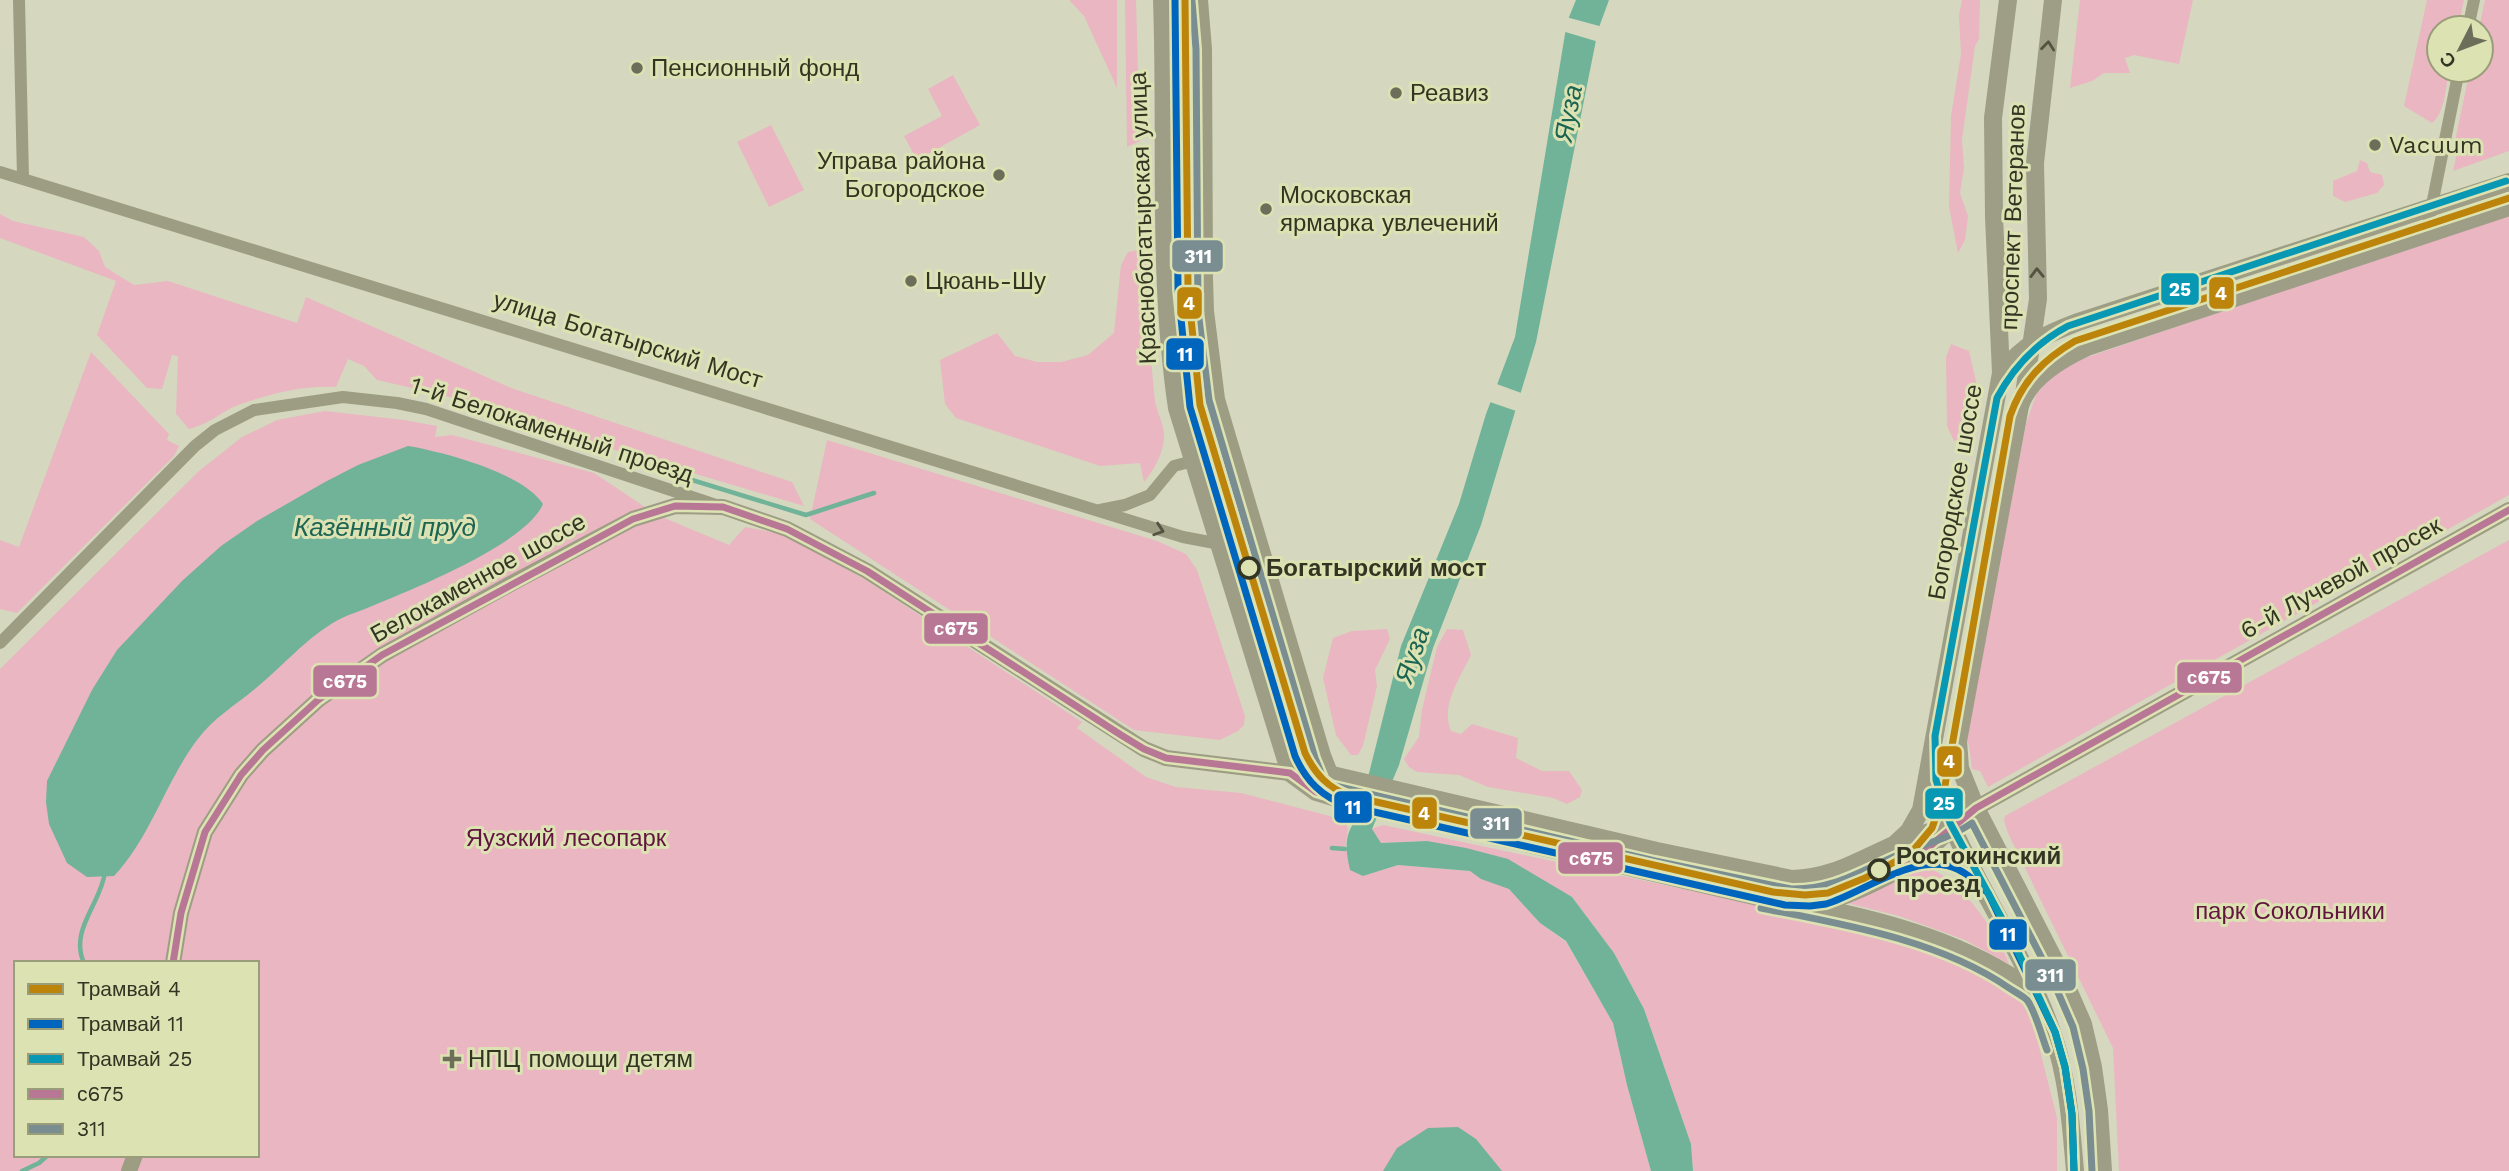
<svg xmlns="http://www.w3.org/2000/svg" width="2509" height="1171" font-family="'Work Sans',sans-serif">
	<rect width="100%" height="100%" fill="#d5d8be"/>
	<path fill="#e9b6c2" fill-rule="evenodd" d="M1069,0H1117V88L1084,16Z
		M1125,0H1136L1140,141L1127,147Z
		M1962,0H1980L1979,39L1975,46L1962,140L1964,168L1960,193L1968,216L1965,240L1958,253L1949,207L1951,116L1961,54L1959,16Z
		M2080,0H2193L2179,64L2134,55L2125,58L2130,73H2104L2092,81L2070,88Z
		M2427,0H2464L2458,28H2439V70H2449C2446,86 2445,113 2432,123L2404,106Z
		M2485,0H2509V151L2453,171L2456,157L2453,150L2470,70H2481L2479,28Z
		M953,75L980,125L917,160L904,136L942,116L928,89Z
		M771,125L804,190L769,207L737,142Z
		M2360,160L2367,163L2370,172L2382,175L2384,185L2377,193L2345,202L2333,196V181L2357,171Z
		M2509,213V495L1988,787L1980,771L1972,769L1969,746L1966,738L2026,424L2036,395L2056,371L2082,359Z
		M0,214L13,221L84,237L99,251L105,267L134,285L168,281L297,323L306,297L511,388L792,482L804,506L568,436L443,395L377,380L364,366L348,359L336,387C304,385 268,394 238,405C219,413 210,424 189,429L176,414L178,356L172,355L162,389L147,388L97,335L116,281L0,238Z
		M1139,250L1146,254C1146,303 1150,352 1155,401C1157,413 1165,426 1164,438C1163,454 1154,470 1144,482L1140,463L1100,466L956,418L945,404L940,360L997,333L1015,356L1037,362H1061L1088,355L1114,333L1121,265L1128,252Z
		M1951,344L1969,351L1980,399L1966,436L1954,441L1947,426L1946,357Z
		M91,352L169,434L167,440L179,446L174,456L17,613L0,609V540L19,547Z
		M325,411L404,420L437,426L435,437L452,435L594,473L657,515L729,545L745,527L787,535L869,582L1082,722L1077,728L1146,777L1176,787L1241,793L1345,820L1348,829L1345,849L1363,876L1398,865L1470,871L1482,879L1509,889L1540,923L1566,942L1613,1023L1627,1085L1651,1171H0V669L199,471L242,437L277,420ZM16,963H257V1155H16Z
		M827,440L1157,541L1186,554L1197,570L1245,716L1244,725L1238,731L1220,740L1134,730L810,519Z
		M2509,540V1171H2119L2113,1048L2008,833L2004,821L2005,816Z
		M1387,629L1390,639L1375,670L1377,686L1363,746L1358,755H1351L1336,735L1323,678L1333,638L1352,631Z
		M1447,629L1463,630L1471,655C1460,678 1440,706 1451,731L1461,734L1472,724L1518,738L1516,758L1542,771H1569L1582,790L1580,797L1567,804L1553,798L1488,787L1459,775L1417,772L1409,767L1404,759L1419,737L1422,710L1437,647Z
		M1383,825L1786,911L1939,951L1980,968L2018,989L2030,1011L2057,1118V1171H1693L1691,1144L1644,1009L1614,953L1572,897L1427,841L1381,843L1371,829Z
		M1932,870C1961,880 1999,935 2009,964L1965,940L1899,916L1847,903L1919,871Z"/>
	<path fill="#70b399" d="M1576,0H1609L1598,30L1536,342L1481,525L1433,648L1399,765L1372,829L1381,843L1427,841L1466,848L1508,859L1572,897L1614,953L1644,1009L1691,1144L1693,1171H1651L1627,1085L1613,1023L1566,941L1540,923L1509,889L1481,879L1470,871L1398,865L1363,876L1350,870C1345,848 1344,834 1358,817L1401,646L1459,504L1486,414L1515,337L1567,22Z
		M408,446C444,452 523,473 543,504C526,544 413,589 372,606C361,611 349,614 338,620C307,637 283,666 256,688C236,705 213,718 197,740C165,783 150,838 114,876L87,877L67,863L49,824L46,802L47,781L92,690L117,650L182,581L221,546L257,521L325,482L358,465Z
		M1458,1127L1476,1139L1502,1171H1383L1397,1148L1428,1128Z"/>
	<path fill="#d5d8be" d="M1566,17L1603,27L1599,42L1562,31Z
		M1494,383L1524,394L1519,412L1487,401Z"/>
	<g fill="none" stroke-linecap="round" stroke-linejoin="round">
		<path stroke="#70b399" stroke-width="4.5" d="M627,460L806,515L874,493
			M1332,848L1345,849
			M84,963C69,930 101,904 105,872
			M22,1171L39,1163L48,1155"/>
		<path stroke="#9c9d83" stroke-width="12" d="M19,0L23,178
			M1202,0L1206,49L1207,279L1208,311L1219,399L1325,755L1333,775L1329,796
			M2468,28L2474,0
			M0,172L1183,537L1220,544
			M2426,235L2459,70
			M1100,510L1125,505L1150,495L1174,466L1193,461
			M0,643L195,446L215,430L254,410L343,397L397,403L426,409L713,504"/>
		<path stroke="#9c9d83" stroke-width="16" d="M1976,808L2509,510
			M173,963L181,913L205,832L241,775L263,750L318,700L382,655L514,582L633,519L675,506L723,507L787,529L867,571L1144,749L1166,758L1290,773
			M129,1171L135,1155"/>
		<path stroke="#9d9e85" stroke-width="18" d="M1162,0C1167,136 1157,273 1177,408L1290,773
			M2001,373L1994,217L1993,118L2008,0
			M2024,394L2038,299L2035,163L2053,0
			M1930,769C1937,788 1943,806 1951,824C1982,895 2028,961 2053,1035C2068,1079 2071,1125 2075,1171
			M1290,773L1316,792L1349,802L1771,900C1785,902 1800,907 1814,904C1841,900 1901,872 1922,854C1941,839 1956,822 1976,808
			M1290,773L1315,771L1328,774L1657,851L1792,879C1833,878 1859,860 1896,844C1913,837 1930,832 1948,826
			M1894,845L1909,831L1921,810L2001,373C2024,344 2044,335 2078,322L2509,182
			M1814,907C1890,922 1971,945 2034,992
			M2103,1171L2099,1110L2093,1067L2083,1024L2059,969L1976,808L1960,768L1958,741L2020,406C2029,378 2061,359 2087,347L2509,207"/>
		<defs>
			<path id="bus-1" d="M173,963L181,913L205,832L241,775L263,750L318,700L382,655L633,519L675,506L723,507L787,529L867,571L1121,735L1144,749L1166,758L1290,773L1316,792L1349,802L1771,900L1798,905L1814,904L1839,897L1870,884L1912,861L1976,808L2509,510"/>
			<path id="bus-2" d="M1192,1L1196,49L1198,311L1209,400L1315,758L1324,780L1331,785L1655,861L1791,889C1833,890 1860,871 1898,855C1923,844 1949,839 1972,823L2050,974L2073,1027L2083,1069L2089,1111L2092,1171
				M1761,908C1842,924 1940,940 2009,988C2015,992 2023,996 2027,1000C2035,1010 2042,1037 2047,1050"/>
		</defs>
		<use href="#bus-1" stroke="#dde2b3" stroke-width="12"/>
		<use href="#bus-2" stroke="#dde2b3" stroke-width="12"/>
		<use href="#bus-1" stroke="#b87795" stroke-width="7"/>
		<use href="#bus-2" stroke="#7a8e91" stroke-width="7"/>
		<defs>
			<path id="tram-1" d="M1185,0L1188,289L1200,405L1305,753C1315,774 1328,788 1350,796L1773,892L1805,895L1828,893L1865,878L1911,853L1932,828L1943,797L2010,416C2022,381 2044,359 2075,341L2509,198"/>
			<path id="tram-2" d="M1175,0L1178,289L1190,407L1295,756C1306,781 1322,797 1348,806L1785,905L1810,906L1826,904C1865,892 1918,849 1959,870C1970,875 1979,885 1988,893L2055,1032L2065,1067L2072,1114L2074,1171"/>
			<path id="tram-3" d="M2074,1171L2072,1114L2065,1067L2055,1032L2007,928L1950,823L1936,780L1935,736L1997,398C2014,366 2036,343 2068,326L2506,181"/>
		</defs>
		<use href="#tram-1" stroke="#dde2b3" stroke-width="12"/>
		<use href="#tram-2" stroke="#dde2b3" stroke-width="12"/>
		<use href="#tram-3" stroke="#dde2b3" stroke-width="12"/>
		<use href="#tram-1" stroke="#bc840a" stroke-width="7"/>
		<use href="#tram-2" stroke="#0065bd" stroke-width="7"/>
		<use href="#tram-3" stroke="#0898b4" stroke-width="7"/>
	</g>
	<defs><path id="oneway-chevron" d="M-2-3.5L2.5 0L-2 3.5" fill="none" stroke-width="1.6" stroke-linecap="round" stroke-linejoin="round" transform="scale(1.75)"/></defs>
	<g stroke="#535440">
		<use href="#oneway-chevron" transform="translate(2048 46) rotate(-84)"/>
		<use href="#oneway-chevron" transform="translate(2037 273) rotate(-91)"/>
	</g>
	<use stroke="#525440" href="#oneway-chevron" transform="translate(1159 530) rotate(18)"/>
	<g fill="#6c6e59" stroke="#dde2b3" stroke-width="2.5">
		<circle cx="637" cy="68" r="7"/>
		<circle cx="1396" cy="93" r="7"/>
		<circle cx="2375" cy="145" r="7"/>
		<circle cx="999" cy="175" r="7"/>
		<circle cx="1266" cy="209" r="7"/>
		<circle cx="911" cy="281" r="7"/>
		<path d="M448.5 1048.5h7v7h7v7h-7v7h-7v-7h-7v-7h7z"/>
	</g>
	<g fill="#dde2b3" stroke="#333523" stroke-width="3.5">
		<circle cx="1249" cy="568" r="10"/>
		<circle cx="1879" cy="870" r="10"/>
	</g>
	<g text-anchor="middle" stroke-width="6" stroke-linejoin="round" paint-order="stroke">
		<g font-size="24" fill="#333523" stroke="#dde2b3" text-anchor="start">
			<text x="651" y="76">Пенсионный фонд</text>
			<text x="1410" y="101">Реавиз</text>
			<text x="2389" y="153">Vacuum</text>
			<text x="985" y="169" text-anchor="end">Управа района<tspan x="985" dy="28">Богородское</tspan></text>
			<text x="1280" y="203">Московская<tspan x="1280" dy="28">ярмарка увлечений</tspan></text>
			<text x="925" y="289">Цюань-Шу</text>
			<text x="468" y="1067">НПЦ помощи детям</text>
		</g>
		<g font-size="24" fill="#333523" stroke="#dde2b3">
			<text transform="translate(2013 217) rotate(-88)" y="8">проспект Ветеранов</text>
			<text transform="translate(1143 218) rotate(-92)" y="8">Краснобогатырская улица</text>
			<text transform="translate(628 340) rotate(17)" y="8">улица Богатырский Мост</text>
			<text transform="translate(552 430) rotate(18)" y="8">1-й Белокаменный проезд</text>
			<text transform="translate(1955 492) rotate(-80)" y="8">Богородское шоссе</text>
			<text transform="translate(478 578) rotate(-29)" y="8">Белокаменное шоссе</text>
			<text transform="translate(2341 578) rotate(-29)" y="8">6-й Лучевой просек</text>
		</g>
		<g font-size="24" font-weight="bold" fill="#333523" stroke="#dde2b3" text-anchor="start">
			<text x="1266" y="576">Богатырский мост</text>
			<text x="1896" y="864">Ростокинский<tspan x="1896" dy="28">проезд</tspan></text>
		</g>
		<g font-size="24" fill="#62153e" stroke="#dde2b3">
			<text x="566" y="846">Яузский лесопарк</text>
			<text x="2290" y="919">парк Сокольники</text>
		</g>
		<g font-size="26" font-style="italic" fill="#1b6553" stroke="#dde2b3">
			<text transform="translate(1568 113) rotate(-79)" y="9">Яуза</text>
			<text x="385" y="536">Казённый пруд</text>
			<text transform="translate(1412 655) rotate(-71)" y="9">Яуза</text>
		</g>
	</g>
	<g stroke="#dde2b3" stroke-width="2.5">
		<rect x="1171" y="239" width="53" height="34" rx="7" fill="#7a8e91"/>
		<rect x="2160" y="272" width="40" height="34" rx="7" fill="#0898b4"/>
		<rect x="2208" y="276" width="27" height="34" rx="7" fill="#bc840a"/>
		<rect x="1176" y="286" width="27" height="34" rx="7" fill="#bc840a"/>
		<rect x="1165" y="337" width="40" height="34" rx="7" fill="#0065bd"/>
		<rect x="923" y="612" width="66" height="33" rx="7" fill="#b87795"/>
		<rect x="2176" y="661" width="67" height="33" rx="7" fill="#b87795"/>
		<rect x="312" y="664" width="66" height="34" rx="7" fill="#b87795"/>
		<rect x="1936" y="745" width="27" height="33" rx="7" fill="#bc840a"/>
		<rect x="1924" y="787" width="40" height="33" rx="7" fill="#0898b4"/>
		<rect x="1333" y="790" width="40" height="34" rx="7" fill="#0065bd"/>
		<rect x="1411" y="796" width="27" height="34" rx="7" fill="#bc840a"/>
		<rect x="1469" y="807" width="54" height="33" rx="7" fill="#7a8e91"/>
		<rect x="1557" y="841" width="67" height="34" rx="7" fill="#b87795"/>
		<rect x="1988" y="918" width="40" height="33" rx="7" fill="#0065bd"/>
		<rect x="2024" y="958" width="53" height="34" rx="7" fill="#7a8e91"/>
	</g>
	<g font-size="19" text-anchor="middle" font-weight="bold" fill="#fff">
		<text x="1198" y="263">311</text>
		<text x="2180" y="296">25</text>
		<text x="2221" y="300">4</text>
		<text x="1189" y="310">4</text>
		<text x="1185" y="361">11</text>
		<text x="956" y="635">с675</text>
		<text x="2209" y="684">с675</text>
		<text x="345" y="688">с675</text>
		<text x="1949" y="768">4</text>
		<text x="1944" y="810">25</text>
		<text x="1353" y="814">11</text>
		<text x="1424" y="820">4</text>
		<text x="1496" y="830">311</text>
		<text x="1591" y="865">с675</text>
		<text x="2008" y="941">11</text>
		<text x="2050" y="982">311</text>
	</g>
	<rect x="14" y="961" width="245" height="196" fill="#dde2b3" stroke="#999d79" stroke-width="2"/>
	<rect x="28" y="984" width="35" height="10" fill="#bc840a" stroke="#999d79" stroke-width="2"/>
	<text x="77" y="996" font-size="21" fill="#333523">Трамвай 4</text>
	<rect x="28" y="1019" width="35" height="10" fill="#0065bd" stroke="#999d79" stroke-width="2"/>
	<text x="77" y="1031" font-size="21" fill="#333523">Трамвай 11</text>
	<rect x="28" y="1054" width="35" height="10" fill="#0898b4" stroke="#999d79" stroke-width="2"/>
	<text x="77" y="1066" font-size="21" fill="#333523">Трамвай 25</text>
	<rect x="28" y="1089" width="35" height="10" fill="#b87795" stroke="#999d79" stroke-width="2"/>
	<text x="77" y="1101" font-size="21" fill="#333523">с675</text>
	<rect x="28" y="1124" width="35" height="10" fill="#7a8e91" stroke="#999d79" stroke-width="2"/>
	<text x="77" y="1136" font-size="21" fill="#333523">311</text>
	<g transform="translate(2460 49) rotate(228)"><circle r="33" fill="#dde2b3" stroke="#999d79" stroke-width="2"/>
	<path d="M0-5L12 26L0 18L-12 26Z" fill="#6c6e59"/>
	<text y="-10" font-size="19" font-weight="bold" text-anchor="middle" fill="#333523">С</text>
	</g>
</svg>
